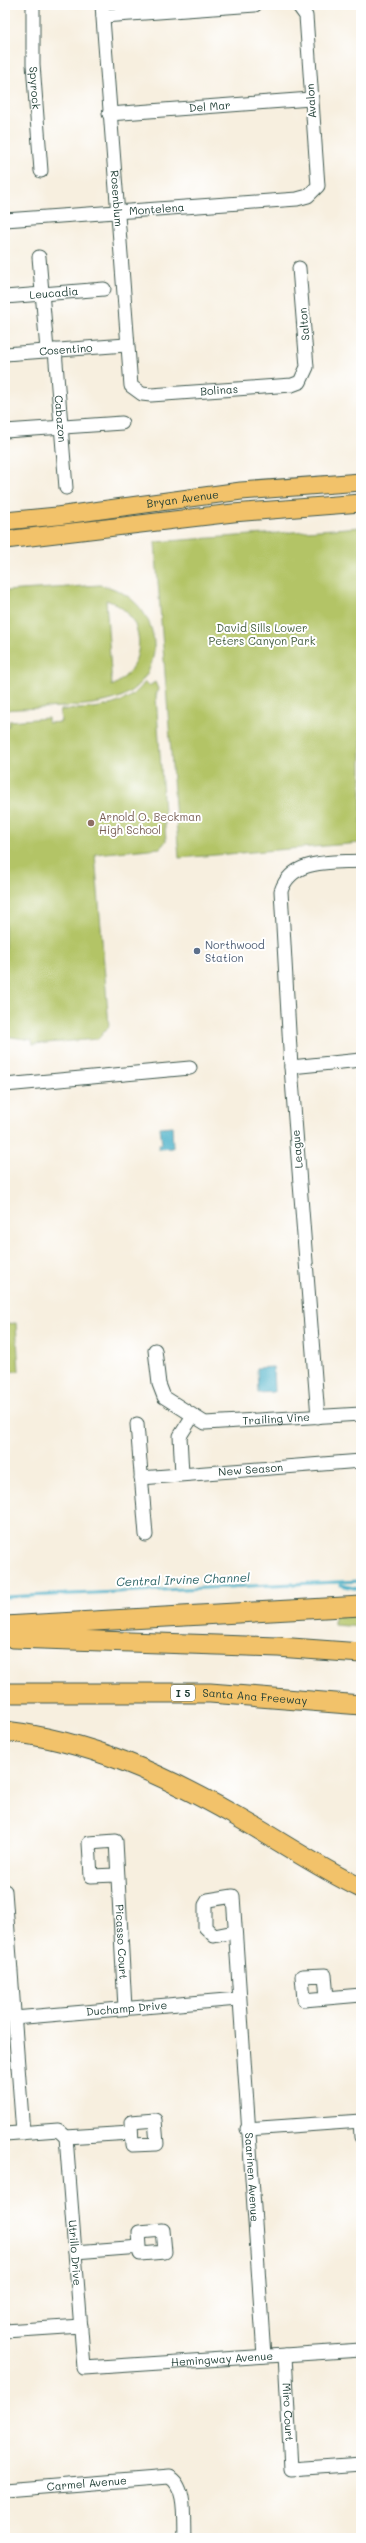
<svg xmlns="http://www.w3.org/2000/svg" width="366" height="2543" font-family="Mali,sans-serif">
	<rect width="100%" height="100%" fill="#fff"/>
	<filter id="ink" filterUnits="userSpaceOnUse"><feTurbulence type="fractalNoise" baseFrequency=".025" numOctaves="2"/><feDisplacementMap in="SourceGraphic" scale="8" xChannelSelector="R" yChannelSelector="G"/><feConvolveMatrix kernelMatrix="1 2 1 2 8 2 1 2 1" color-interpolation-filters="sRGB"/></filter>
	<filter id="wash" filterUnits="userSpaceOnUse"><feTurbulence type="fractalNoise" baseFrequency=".012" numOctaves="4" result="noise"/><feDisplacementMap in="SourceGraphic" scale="16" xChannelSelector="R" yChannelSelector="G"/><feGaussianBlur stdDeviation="0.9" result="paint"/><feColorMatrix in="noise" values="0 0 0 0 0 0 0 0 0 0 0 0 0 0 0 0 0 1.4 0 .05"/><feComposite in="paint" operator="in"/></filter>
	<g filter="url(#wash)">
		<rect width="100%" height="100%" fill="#f7efdf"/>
		<path fill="#b3c466" stroke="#69804d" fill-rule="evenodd" d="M361,527V843L179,858L155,542Z
			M100,585C155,594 176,665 125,695C99,709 36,707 5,710V591ZM106,600C148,613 149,667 112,686Z
			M145,682L149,686L155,682L158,689L156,696L166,841L160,848L95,854L109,1026L98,1039L33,1044L32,1040L5,1036V726H9V721L48,718V723L61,722L60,710C91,708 125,710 145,682Z
			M16,1323L19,1371L5,1372V1324Z
			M361,1612V1627L334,1625V1613Z"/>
		<path fill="#48b0c7" stroke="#34767e" d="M172,1126L173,1148L159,1149V1144H162L160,1127Z
			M273,1367L274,1392L258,1393L257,1368Z"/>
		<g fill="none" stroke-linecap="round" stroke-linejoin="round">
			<path stroke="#48b0c7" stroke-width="3" d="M341,1585L358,1589
				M5,1597L361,1581"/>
		</g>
	</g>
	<g filter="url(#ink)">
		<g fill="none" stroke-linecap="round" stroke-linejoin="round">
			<defs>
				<g id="minor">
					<path id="s1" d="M33,5V64L41,171"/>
					<path id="s2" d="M102,5L131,386L142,394L151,395L292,385L300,382L307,367L299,268"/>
					<path d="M103,16L255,5"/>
					<path id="s3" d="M109,114L311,99"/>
					<path id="s4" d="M5,220L297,199L308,196L318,186L306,16L298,5"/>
					<path d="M39,257L47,350"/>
					<path id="s5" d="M5,297L104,289"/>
					<path id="s6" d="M55,350L66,488"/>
					<path id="s7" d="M5,354L126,345"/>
					<path d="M5,431L122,423"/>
					<path d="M291,1067L361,1060"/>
					<path d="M5,1085L190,1068"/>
					<path id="s8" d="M155,1350L159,1384L164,1397L205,1423L361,1414"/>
					<path d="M318,1417L291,1067L281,891C292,858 331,863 361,861"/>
					<path d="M137,1424L146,1535"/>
					<path d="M182,1474L180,1436L192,1417"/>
					<path id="s9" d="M141,1478L361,1461"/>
					<path id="s10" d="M116,1875L91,1876L89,1843L116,1841L125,2008"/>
					<path d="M5,1891L23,2133"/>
					<path id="s11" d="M234,1932L214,1936L205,1927V1905L208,1900L233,1896L264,2356"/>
					<path d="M327,1998L325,1975L302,1976L304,2000L361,1995"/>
					<path id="s12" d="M14,2018L238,1999"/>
					<path d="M155,2120L157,2144L132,2145L131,2122Z"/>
					<path d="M360,2121L361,2137"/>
					<path d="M247,2129L361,2121"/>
					<path d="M5,2134L58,2130L66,2137L131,2133"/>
					<path id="s13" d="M66,2137L84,2368L361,2350"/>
					<path d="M75,2252L140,2247V2254L165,2252L163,2230L139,2232L140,2247"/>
					<path d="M5,2331L81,2326"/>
					<path id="s14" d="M285,2355L291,2469L361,2464"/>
					<path id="s15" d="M5,2490L169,2477C187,2486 183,2520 184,2538"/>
				</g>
				<g id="major">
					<path id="s16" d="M5,521L57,516L241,491L361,482"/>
					<path d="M5,540L233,513L361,503"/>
				</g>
				<g id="highway">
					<path d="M5,1626L361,1606"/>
					<path d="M13,1638L278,1647L361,1653"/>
					<path id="s17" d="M5,1693H210L361,1705"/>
					<path d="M5,1731C89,1741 162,1774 234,1815C277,1839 317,1867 361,1888"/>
				</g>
			</defs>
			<use href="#minor" stroke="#3f584e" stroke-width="15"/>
			<use href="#major" stroke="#3f584e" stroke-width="19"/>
			<use href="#highway" stroke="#3f584e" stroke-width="21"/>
			<use href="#minor" stroke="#fff" stroke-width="13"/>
			<use href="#major" stroke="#f2c26a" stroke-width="17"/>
			<use href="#highway" stroke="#f2c26a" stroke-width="19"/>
		</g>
	</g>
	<circle fill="#8d6e63" stroke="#fff" stroke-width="1.5" cx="91" cy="823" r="4"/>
	<circle fill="#5c6f8a" stroke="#fff" stroke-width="1.5" cx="197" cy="951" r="4"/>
	<g text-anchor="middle" stroke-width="4" stroke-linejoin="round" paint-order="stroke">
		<rect fill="#fff" stroke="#627771" stroke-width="1" x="171" y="1685" width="24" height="16" rx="3"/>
		<g font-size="10" font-weight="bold" fill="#1f3d34">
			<text x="183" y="1697">I 5</text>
		</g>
		<g font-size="11" fill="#1f3d34" stroke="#fff">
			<text dy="4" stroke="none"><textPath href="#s1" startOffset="83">Spyrock</textPath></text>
			<text transform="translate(311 101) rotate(-94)" y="4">Avalon</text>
			<text dy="4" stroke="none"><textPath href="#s3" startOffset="101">Del Mar</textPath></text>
			<text dy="4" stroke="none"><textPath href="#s2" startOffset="194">Rosenblum</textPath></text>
			<text dy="4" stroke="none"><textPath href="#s4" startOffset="152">Montelena</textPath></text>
			<text dy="4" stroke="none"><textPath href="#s5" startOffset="49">Leucadia</textPath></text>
			<text transform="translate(304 324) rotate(-95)" y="4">Salton</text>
			<text dy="4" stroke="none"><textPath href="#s7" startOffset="61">Cosentino</textPath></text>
			<text dy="4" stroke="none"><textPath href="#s2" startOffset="473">Bolinas</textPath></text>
			<text dy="4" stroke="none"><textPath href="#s6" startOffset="69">Cabazon</textPath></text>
			<text dy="4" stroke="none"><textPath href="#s16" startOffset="179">Bryan Avenue</textPath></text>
			<text transform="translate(297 1149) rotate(-95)" y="4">League</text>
			<text dy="4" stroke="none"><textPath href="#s8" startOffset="168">Trailing Vine</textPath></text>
			<text dy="4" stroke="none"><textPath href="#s9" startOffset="110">New Season</textPath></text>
			<text dy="4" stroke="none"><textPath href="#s17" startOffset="250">Santa Ana Freeway</textPath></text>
			<text dy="4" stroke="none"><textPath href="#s10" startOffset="186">Picasso Court</textPath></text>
			<text dy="4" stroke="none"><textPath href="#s12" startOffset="113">Duchamp Drive</textPath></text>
			<text dy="4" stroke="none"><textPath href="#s11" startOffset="368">Saarinen Avenue</textPath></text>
			<text dy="4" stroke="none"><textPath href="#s13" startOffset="116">Utrillo Drive</textPath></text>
			<text dy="4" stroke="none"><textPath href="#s13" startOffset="370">Hemingway Avenue</textPath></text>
			<text dy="4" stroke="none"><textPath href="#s14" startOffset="57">Miro Court</textPath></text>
			<text dy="4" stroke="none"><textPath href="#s15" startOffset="82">Carmel Avenue</textPath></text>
		</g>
		<g font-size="11" fill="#445f40" stroke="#fff">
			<text x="262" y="632">David Sills Lower<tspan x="262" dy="13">Peters Canyon Park</tspan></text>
		</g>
		<g font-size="11" fill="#785e54" stroke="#fff" text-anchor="start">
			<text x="99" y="821">Arnold O. Beckman<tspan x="99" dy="13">High School</tspan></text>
		</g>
		<g font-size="11" fill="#4e5e75" stroke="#fff" text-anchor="start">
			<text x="205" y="949">Northwood<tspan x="205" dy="13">Station</tspan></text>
		</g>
		<g font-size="12" font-style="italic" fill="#2d6567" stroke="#fff">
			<text transform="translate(183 1580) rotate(-2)" y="4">Central Irvine Channel</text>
		</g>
	</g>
	<rect width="366" height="2543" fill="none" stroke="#fff" stroke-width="20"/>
</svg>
